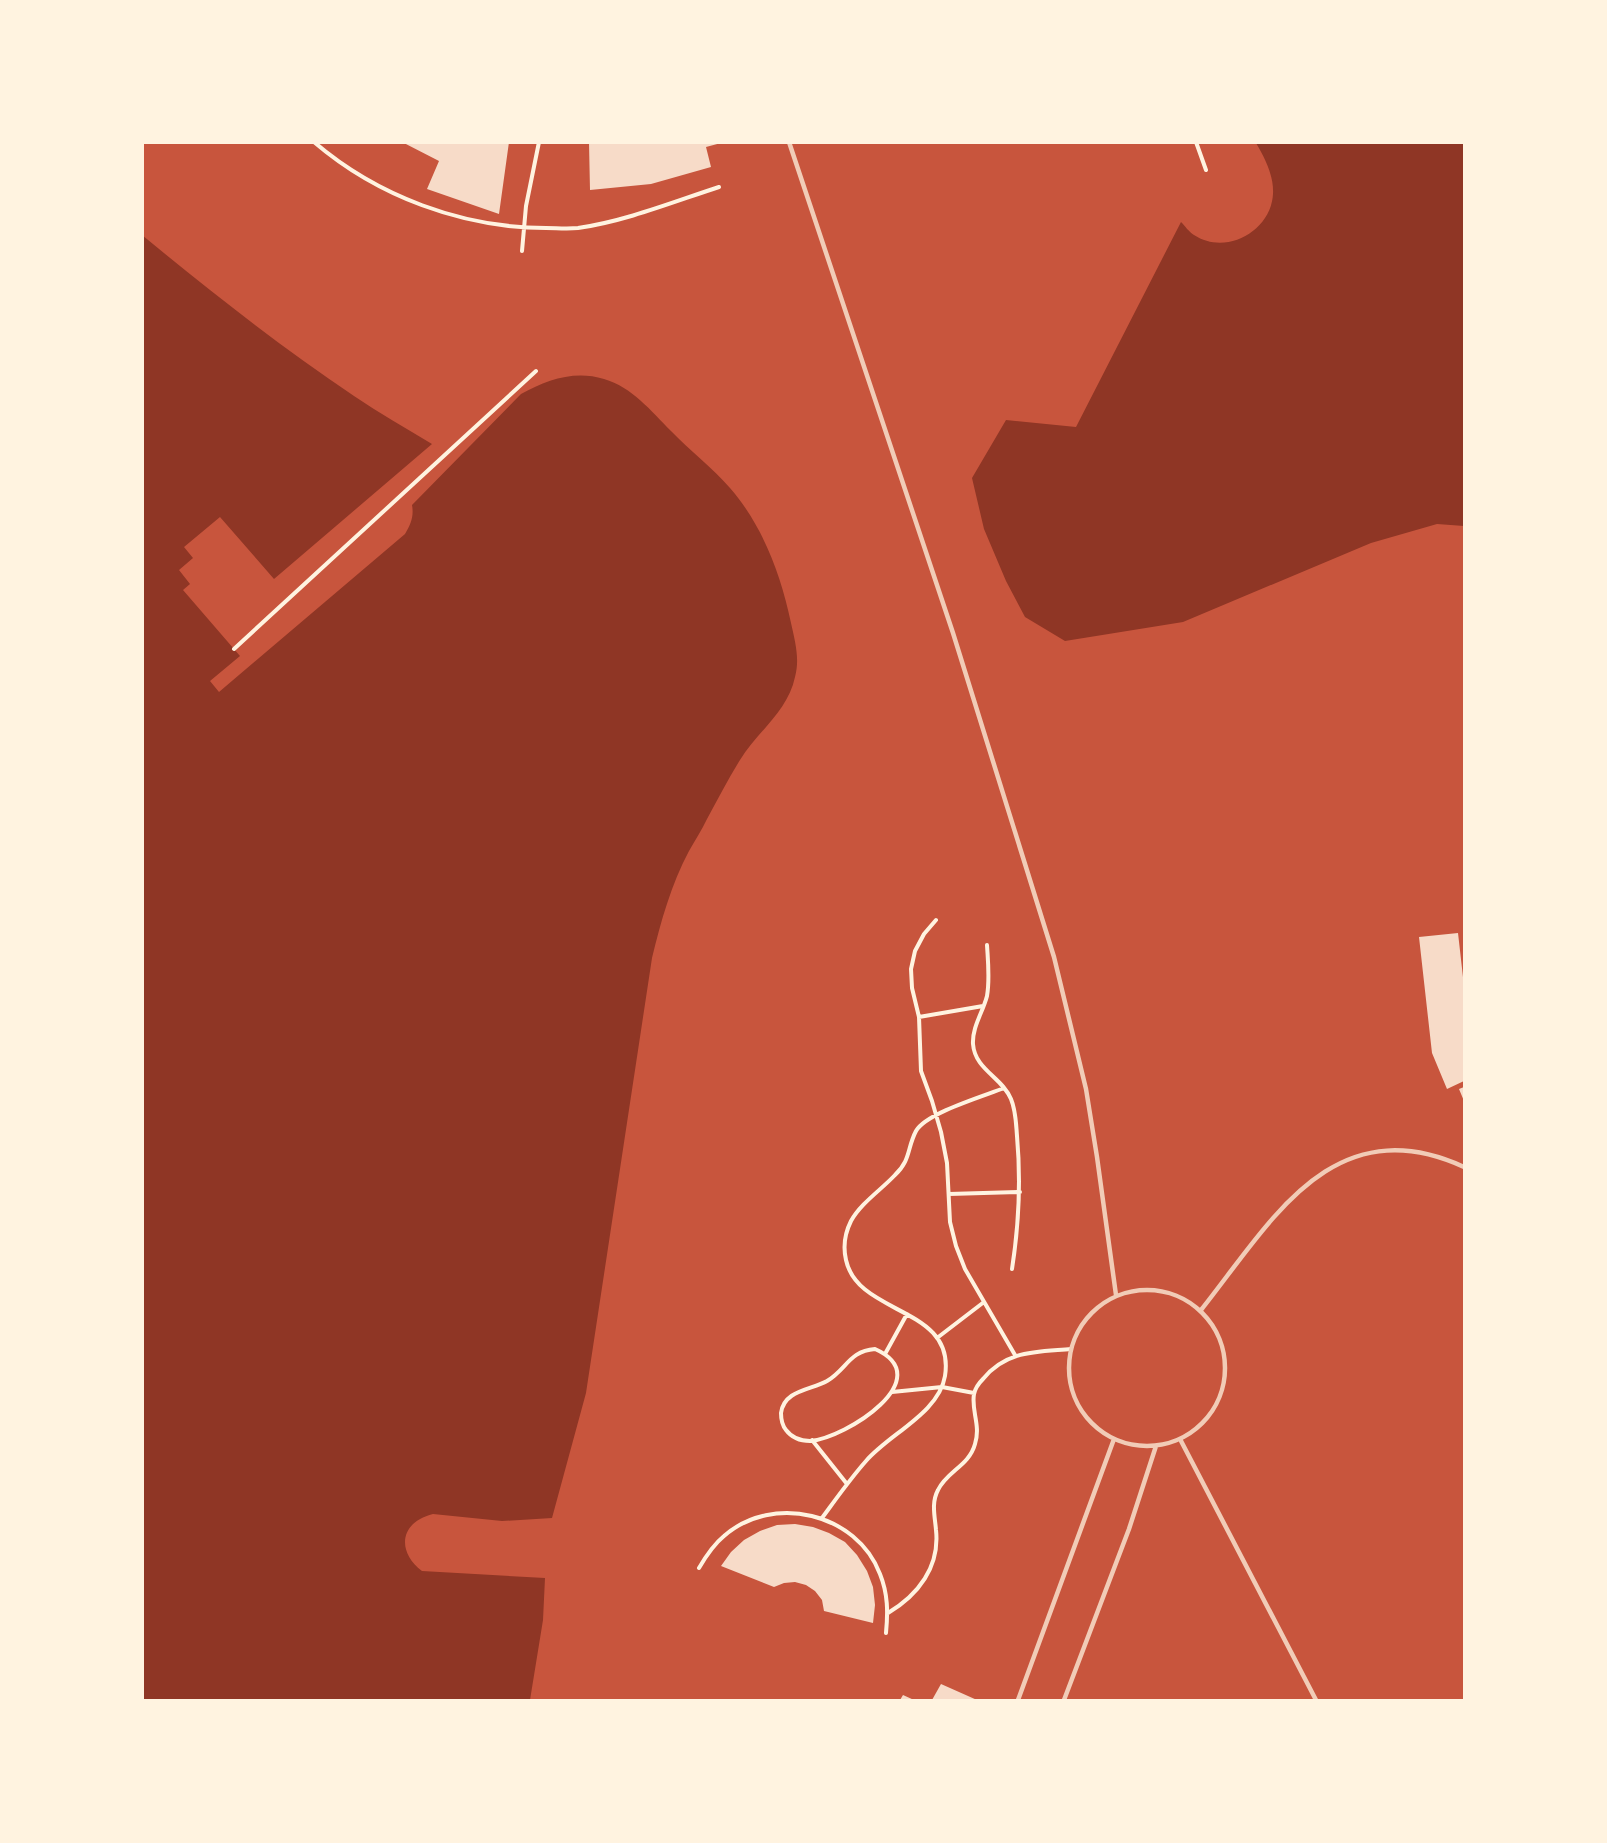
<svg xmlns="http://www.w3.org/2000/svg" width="1607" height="1843" font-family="Karla,sans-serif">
	<rect width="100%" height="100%" fill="#c8553d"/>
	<path fill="#8f3625" d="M1256,143H1464V526L1437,524L1371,543L1183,622L1065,641L1025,617L1006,581L984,529L972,478L1006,420L1076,427L1181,222C1185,226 1189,232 1194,235C1226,256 1271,231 1273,194C1274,176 1265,158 1256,143Z
		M142,235C211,292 280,346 354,396C379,413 406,428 432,444L274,579L220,517L184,547L193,558L179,570L190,584L183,590L240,656L210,681L219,692L405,534C411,524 414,516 412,505L521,394C547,380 574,370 604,379C632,387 651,411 671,431C690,451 713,468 730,488C763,526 781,575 791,623C795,641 800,659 795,677C788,711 758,731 740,760C728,779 718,799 707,819C702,830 695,840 689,851C671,885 661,921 652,958L586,1393L552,1518L502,1521L433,1514C400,1522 396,1551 422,1571L545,1578L543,1620L530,1700H143Z"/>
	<path fill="#f7dbc8" d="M402,142H509L499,214L427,189L439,161Z
		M589,142H721V143L706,147L711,167L651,184L590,190Z
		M1458,933L1464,986V1081L1447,1089L1432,1053L1419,937Z
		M1464,1087V1101L1459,1089Z
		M795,1524L813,1527L829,1533L845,1542L857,1555L867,1571L873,1587L875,1605L873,1623L824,1611L822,1600L815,1591L806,1585L795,1582L784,1583L774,1587L721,1566L731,1552L744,1540L760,1531L777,1525Z
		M941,1684L977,1700H932Z
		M903,1695L914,1700H900Z"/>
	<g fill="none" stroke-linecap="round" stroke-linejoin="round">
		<path stroke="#fff3e0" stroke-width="4" d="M314,142C377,196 462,228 546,228C556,228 567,229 578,228C626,221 673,202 719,187
			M1196,142L1206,170
			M522,251L526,206L539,142
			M234,649L536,371
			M936,920L924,934L915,951L911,969L912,988L919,1017L921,1071L932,1101L941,1132L947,1163L950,1222L956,1246L965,1269L1015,1355
			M987,945C988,962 990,979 987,996C983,1012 972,1027 973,1044C975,1070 1002,1077 1011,1099C1016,1111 1016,1124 1017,1136C1021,1181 1019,1224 1012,1269
			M919,1017L983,1006
			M949,1194L1020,1192
			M937,1338L984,1302
			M875,1349C940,1378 846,1438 810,1441C801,1441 792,1438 786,1430C782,1425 781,1419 781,1413C784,1390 811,1390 827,1381C847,1369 849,1351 875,1349Z
			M885,1354L907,1314
			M892,1392L942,1387L974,1393
			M812,1440L847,1484
			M822,1518C836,1499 850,1479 866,1461C889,1434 939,1413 945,1376C956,1306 858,1316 846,1260C843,1247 845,1233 851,1221C861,1203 881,1190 895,1175C911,1160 907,1148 916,1131C926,1113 984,1096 1004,1088
			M699,1568C706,1556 713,1545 724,1536C773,1493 857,1513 880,1574C888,1594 888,1612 886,1633
			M888,1613C918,1595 940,1567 936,1530C935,1517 931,1503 938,1490C947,1471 969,1466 975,1444C981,1425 971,1411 974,1394C975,1389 979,1383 983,1379C1006,1350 1037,1352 1071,1349"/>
		<path stroke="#f1ccb7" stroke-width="4.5" d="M789,142L953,633L1054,957L1086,1089L1097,1157L1116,1295
			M1069 1368a78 78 0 1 1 156 0a78 78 0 1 1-156 0Z
			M1201,1310C1271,1222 1332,1107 1464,1167
			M1180,1439L1316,1700
			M1018,1700L1114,1439
			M1064,1700L1129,1529L1156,1446"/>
	</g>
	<rect width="1607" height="1843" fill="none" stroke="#fff3e0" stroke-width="288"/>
</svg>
